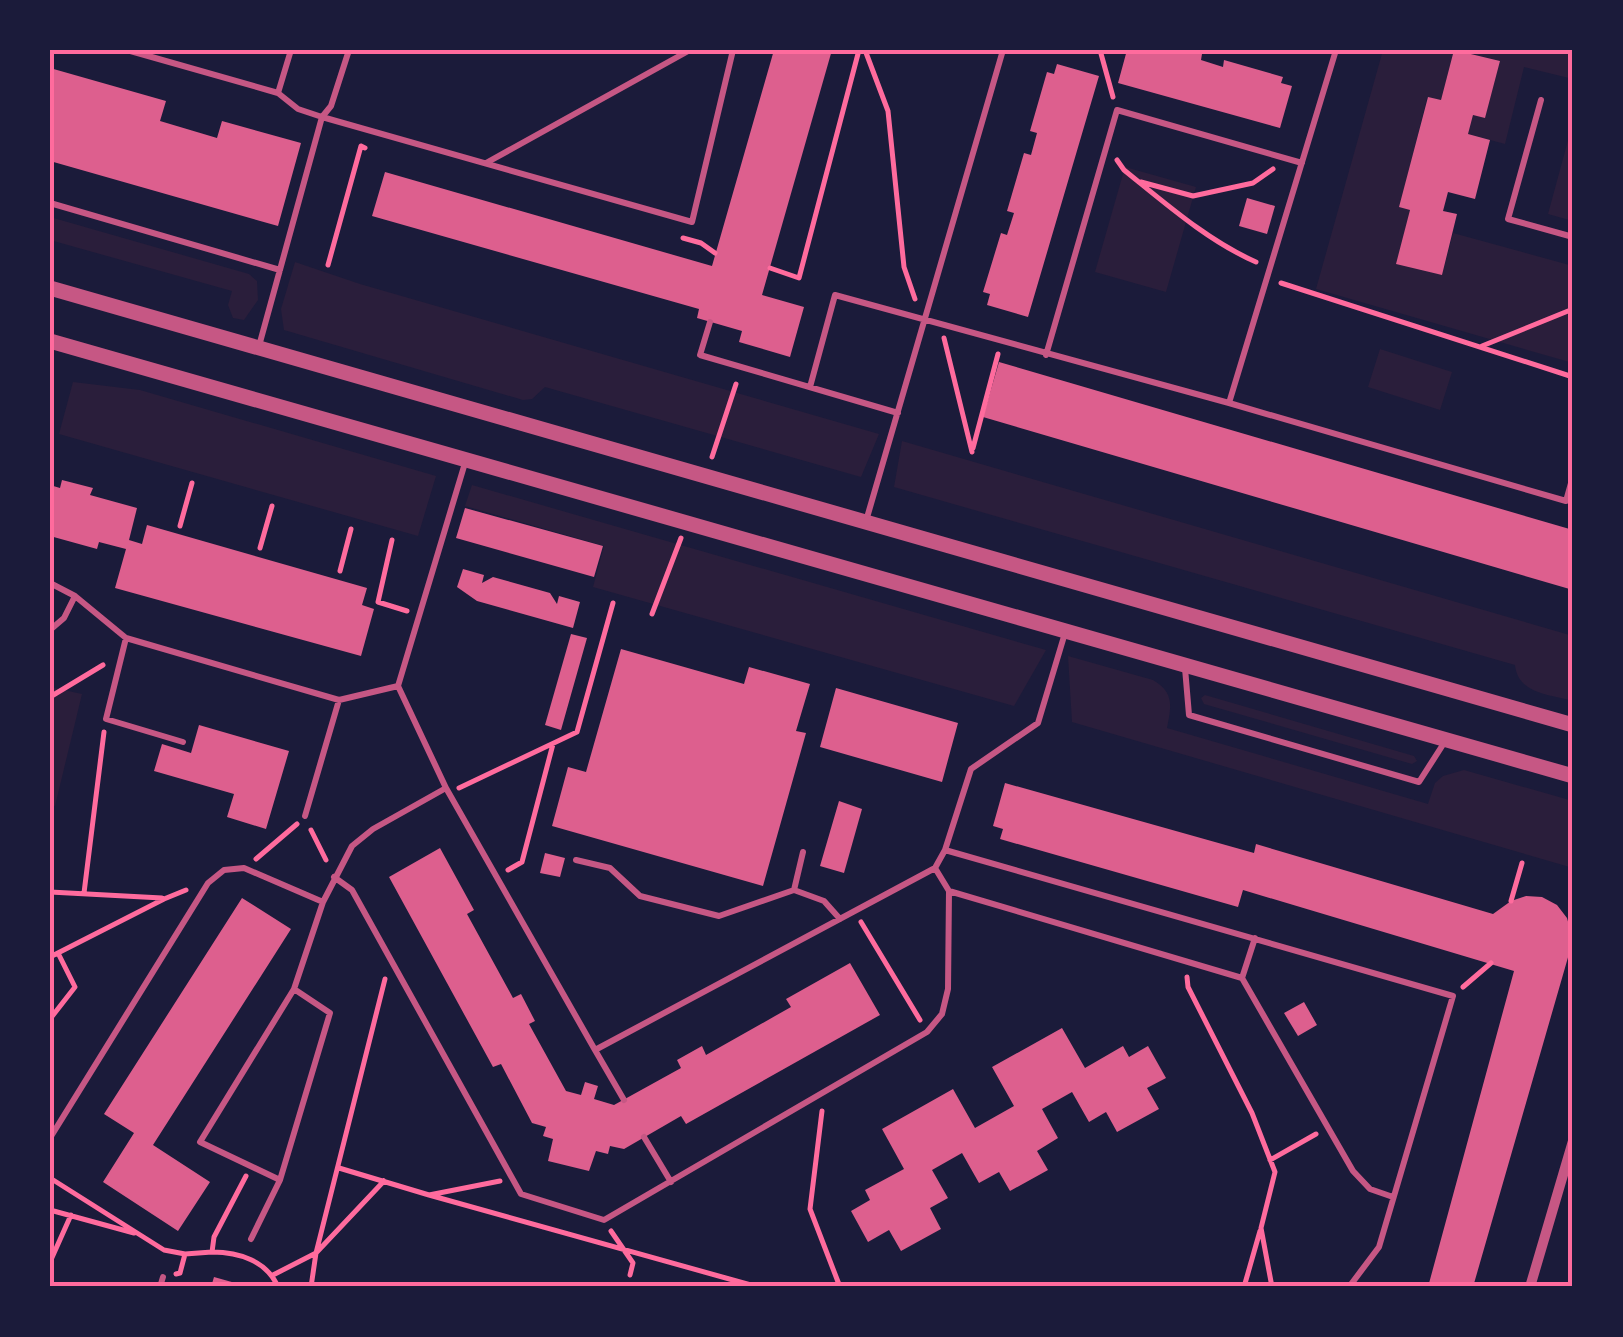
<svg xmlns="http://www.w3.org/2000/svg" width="1623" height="1337" font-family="'Nunito Sans',sans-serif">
	<rect width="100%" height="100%" fill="#1b1b3a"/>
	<path fill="#2a1e3b" d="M1383,50H1454L1441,100L1427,98L1400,207L1410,210L1397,264L1442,275L1453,233L1573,266V363L1316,289Z
		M1457,50H1573V79L1524,67L1505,144L1468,134L1473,115L1485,117L1500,61Z
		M1573,122V221L1548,214Z
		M1125,167L1196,187L1166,292L1095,272Z
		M50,217L249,274L257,281L258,300L244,320L233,318L228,305L232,291L50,240Z
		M295,262L360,284L879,434L861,477L545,387L532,399L523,400L284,330L281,309Z
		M1380,349L1452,372L1440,410L1368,387Z
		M73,382L140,390L436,476L418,536L59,434Z
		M902,441L1573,636V701C1549,694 1518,694 1515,665L894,487Z
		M472,485L1046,650L1014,706L593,587L604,546L465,506Z
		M1068,656L1153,680C1175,693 1171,707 1167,728L1428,804L1435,783L1443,776L1464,770L1573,801V868L1072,722Z
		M50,687L82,694L55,806L50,805Z
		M1205,695L1414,756L1417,761L1412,764L1204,704L1201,698Z"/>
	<path fill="#dd5f8e" d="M774,50H832L762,295L804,307L790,357L739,342L742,331L697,318L699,309L372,216L385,172L712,266Z
		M1127,50H1188L1202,54L1201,60L1223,67L1224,60L1283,77L1281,83L1292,86L1280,128L1118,83Z
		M1454,50L1500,61L1485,118L1473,115L1468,134L1490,140L1475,199L1448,192L1443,211L1457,214L1442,275L1396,264L1410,210L1399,207L1428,97L1441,100Z
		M1057,64L1099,76L1028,317L987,305L990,294L983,292L1001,233L1007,235L1014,213L1007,211L1024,153L1031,155L1037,133L1030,131L1047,72L1054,74Z
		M50,68L166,101L160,121L217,138L222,121L301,143L278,226L50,161Z
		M1247,198L1275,206L1267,234L1239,226Z
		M999,362L1573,530V590L983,417Z
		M62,480L93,488L90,495L137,508L129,540L142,544L147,525L367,588L362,605L374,609L361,656L115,588L126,549L99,542L97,549L50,536V485L60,488Z
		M465,508L603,546L594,577L456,538Z
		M463,569L484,575L482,583L493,577L550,593L557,604L559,596L580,602L573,628L477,601L457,587Z
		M571,634L587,638L561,730L545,725Z
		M621,649L744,684L749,667L810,684L796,731L806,733L763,886L552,826L568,767L586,772Z
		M836,688L958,723L942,782L820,747Z
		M199,725L289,751L266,829L227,817L234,794L154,771L162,744L191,753Z
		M1005,783L1254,853L1256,844L1493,914L1511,901L1526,896L1542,897L1557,905L1567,918L1573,940L1473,1287H1428L1514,971L1243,890L1238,907L1000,839L1003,829L993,826Z
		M839,801L862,809L844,873L820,866Z
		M440,848L474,910L467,914L513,998L521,994L535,1021L529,1024L566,1091L581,1095L585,1082L598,1086L594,1099L614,1105L681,1068L677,1060L702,1046L706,1055L791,1007L786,999L850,963L880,1015L686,1124L681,1116L624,1149L610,1146L608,1154L596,1151L589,1171L548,1161L553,1139L543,1136L546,1127L532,1123L501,1064L493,1067L389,877Z
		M545,853L565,858L560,877L540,873Z
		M242,898L291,929L153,1145L210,1182L178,1231L103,1182L134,1133L104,1114Z
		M1304,1002L1317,1025L1298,1036L1284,1013Z
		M1062,1028L1085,1068L1123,1046L1129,1057L1148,1046L1166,1078L1147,1088L1159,1109L1117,1132L1106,1112L1089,1122L1072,1092L1042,1109L1058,1138L1037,1151L1048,1170L1010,1191L999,1172L979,1183L962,1153L932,1170L948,1198L930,1208L941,1229L901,1251L889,1230L868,1242L851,1211L870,1200L865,1190L904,1169L882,1129L953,1089L975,1128L1014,1106L992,1067Z
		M214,1277L246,1286L245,1287H211Z"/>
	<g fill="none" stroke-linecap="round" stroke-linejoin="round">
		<path stroke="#ff6b9d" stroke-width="5" d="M865,50L888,111L904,267L915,299
			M1100,50L1113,97
			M1117,160L1124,170C1165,203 1208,241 1256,262
			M1141,182L1193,196L1253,183L1273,169
			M683,238L701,243L715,253
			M328,265L361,146L365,148
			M770,268L799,278L859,50
			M1281,283L1573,377
			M944,338L972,452
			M1482,346L1573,309
			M973,448L998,354
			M712,457L736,384
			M180,526L192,483
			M392,540L378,602L407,611
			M260,548L272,506
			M340,571L351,529
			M652,614L681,538
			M50,697L103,665
			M459,788L577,732L613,603
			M311,830L326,860
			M256,859L297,824
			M508,870L522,862L553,744
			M50,892L162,898
			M84,893L104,732
			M1511,901L1522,863
			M861,922L920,1020
			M50,957L164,899L186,890
			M1187,977L1188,987L1252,1113L1275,1172L1261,1228L1272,1287
			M1463,987L1491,963
			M50,1019L75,987L58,953
			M50,1086V1090
			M822,1111L810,1209L840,1287
			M1270,1160L1316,1134
			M339,1168L429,1195L500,1181
			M50,1178L164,1250L185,1254L212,1252L214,1237L246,1176
			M429,1195L758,1287
			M50,1210L134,1233
			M611,1231L633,1263L630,1275
			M212,1252C239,1252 267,1261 278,1287
			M50,1262L71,1215
			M176,1274L180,1273L185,1254
			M273,1275L316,1253L384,1181
			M311,1287L316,1253L385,979
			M1244,1287L1260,1231"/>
		<path stroke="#c65784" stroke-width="6" d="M127,50L278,93L298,109L322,117L331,106L349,50
			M1336,50L1229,403L1566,501L1573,476
			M278,93L291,50
			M1541,100L1508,219L1573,237
			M486,163L690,50
			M50,203L280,270
			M710,322L700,355L898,413
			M259,346L322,117L692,222L733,50
			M1046,355L1117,110L1302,163
			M810,387L835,295L1229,403
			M465,463L398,686L446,788L595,1050L935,868L945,850L971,769L1038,723L1065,633
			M866,521L1003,50
			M50,583L75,596L126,638L339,700L398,686
			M50,630L64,618L75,596
			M126,638L106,719L183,742
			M1185,668L1189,715L1419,782L1444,743
			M305,816L339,700
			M945,850L1453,996L1379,1247L1349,1287
			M576,860L610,868L640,896L719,916L794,890L824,901L840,919
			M935,868L949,891L1242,978L1353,1171L1370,1189L1393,1197
			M334,877L352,890L521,1194L604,1220L927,1032L942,1014L948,989L949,891
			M794,890L803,852
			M1242,978L1255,938
			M294,989L330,1013L280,1180L200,1142L294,989L323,902L352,846L373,829L446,788
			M595,1050L624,1100
			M644,1137L671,1182
			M50,1138L208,883L224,870L244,868L323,902
			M251,1239L280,1180
			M160,1287L163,1277"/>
		<path stroke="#c65784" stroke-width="10" d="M1530,1287L1573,1141"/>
		<path stroke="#c65784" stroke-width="15" d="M50,288L1573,725
			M50,341L1573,776"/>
	</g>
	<rect width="1623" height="1337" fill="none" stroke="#1b1b3a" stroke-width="105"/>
	<rect x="52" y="52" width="1518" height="1232" fill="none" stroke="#ff6b9d" stroke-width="4"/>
</svg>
